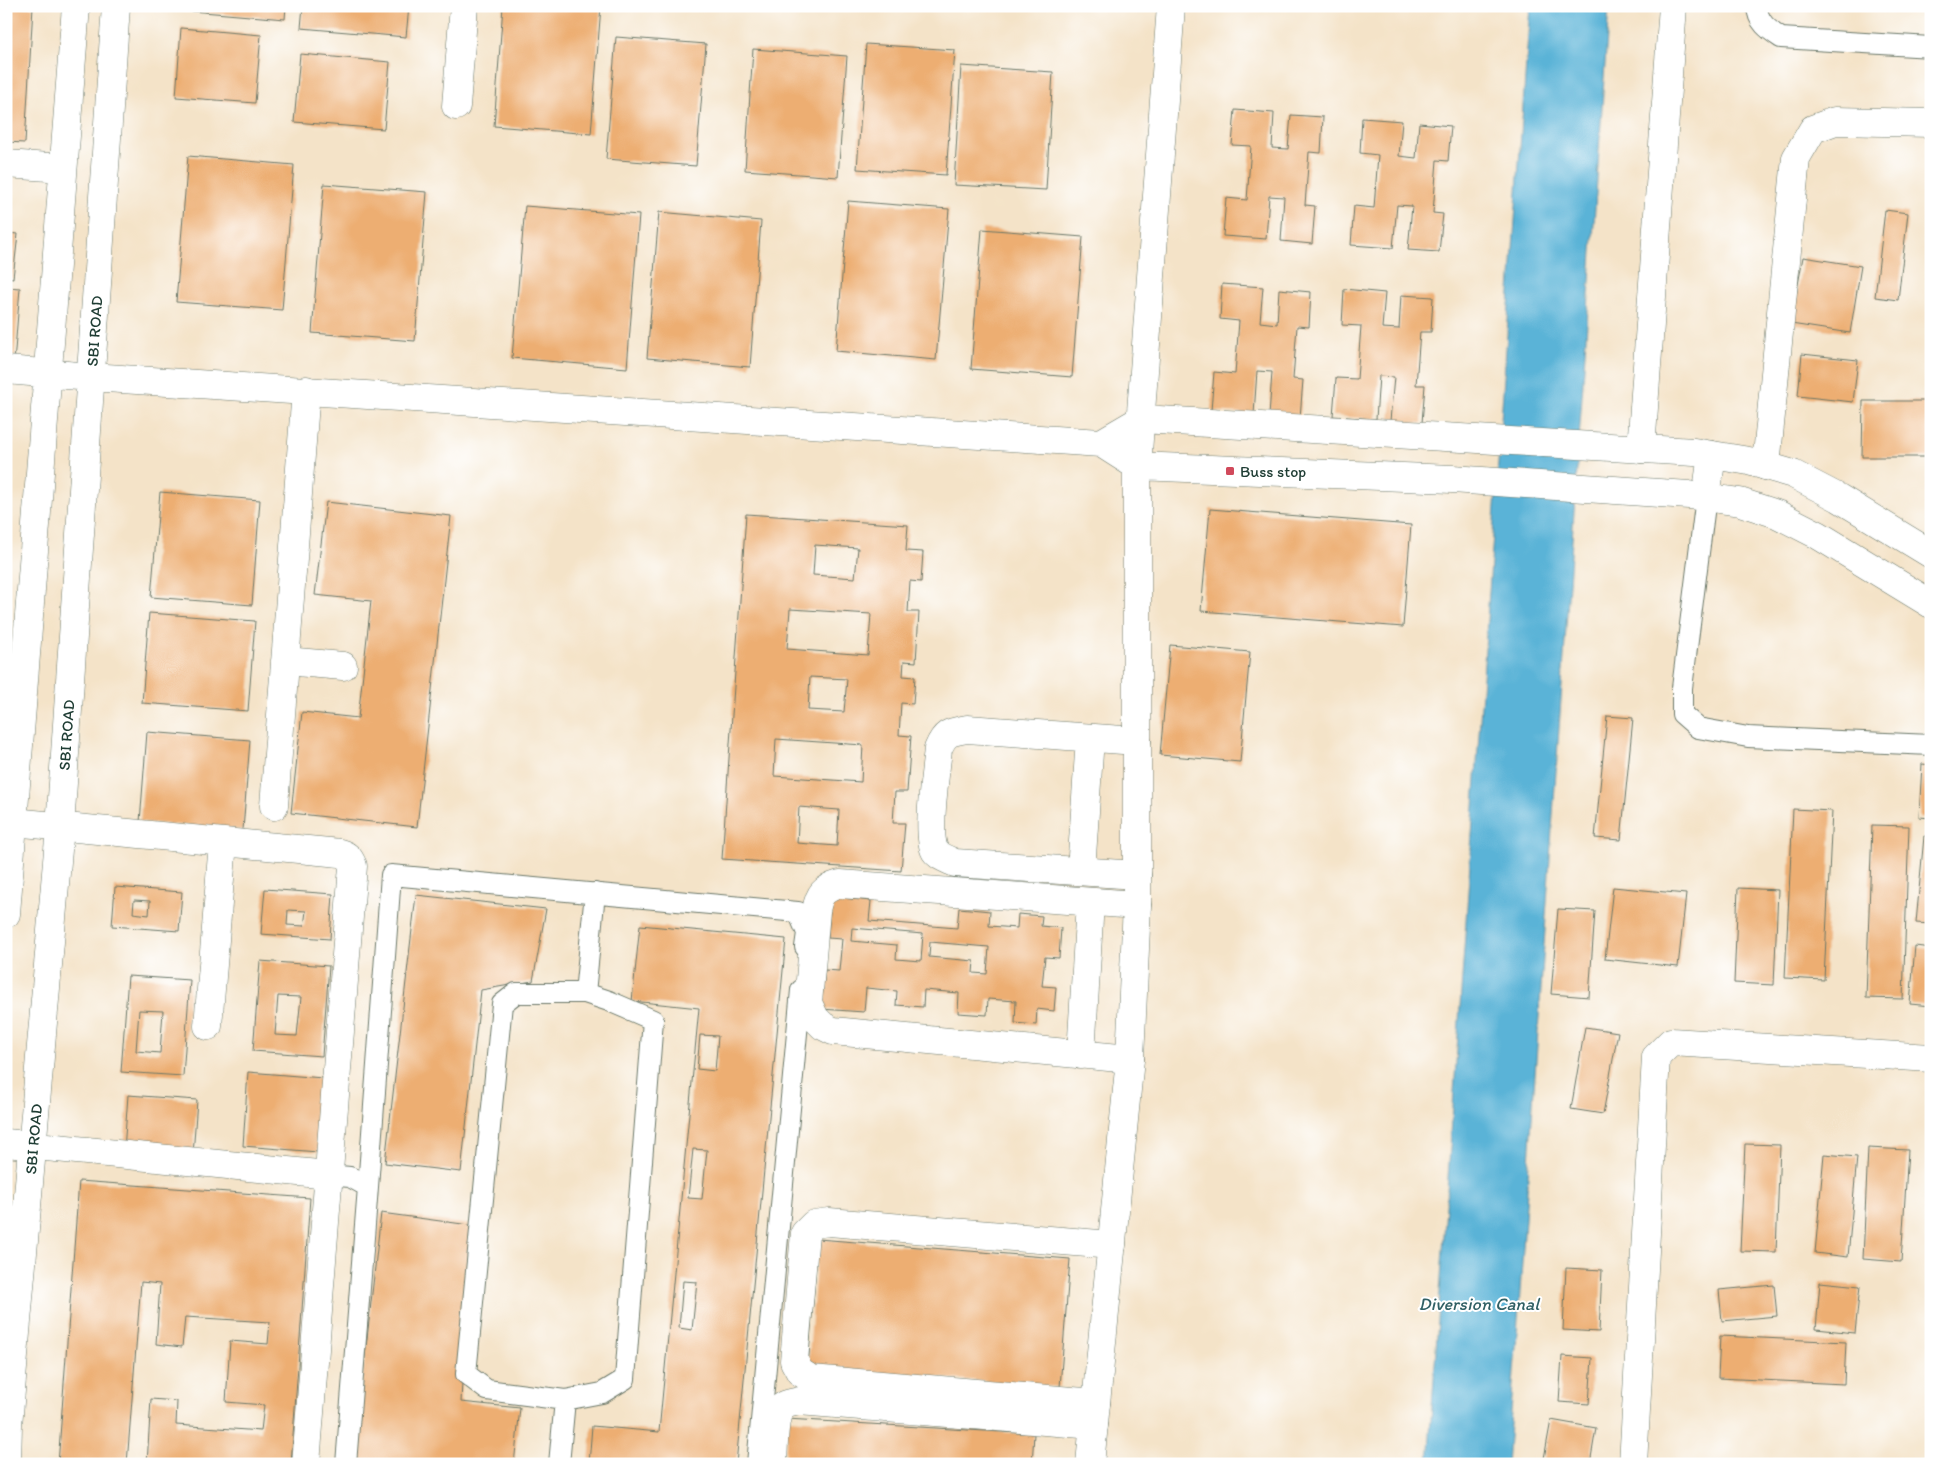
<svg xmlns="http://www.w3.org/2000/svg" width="1937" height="1470" font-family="Itim,sans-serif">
	<rect width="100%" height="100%" fill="#fff"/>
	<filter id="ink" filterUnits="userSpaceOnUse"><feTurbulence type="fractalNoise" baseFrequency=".02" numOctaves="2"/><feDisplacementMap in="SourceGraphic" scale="10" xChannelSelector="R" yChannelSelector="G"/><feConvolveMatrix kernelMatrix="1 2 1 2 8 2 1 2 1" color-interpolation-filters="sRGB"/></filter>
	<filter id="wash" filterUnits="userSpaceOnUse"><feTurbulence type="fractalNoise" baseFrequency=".0096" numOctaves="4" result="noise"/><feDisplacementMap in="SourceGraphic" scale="20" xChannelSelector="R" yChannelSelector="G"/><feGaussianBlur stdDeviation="1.12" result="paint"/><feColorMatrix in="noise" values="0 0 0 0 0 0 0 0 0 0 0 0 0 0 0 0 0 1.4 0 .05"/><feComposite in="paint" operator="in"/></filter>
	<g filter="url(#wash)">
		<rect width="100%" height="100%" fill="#f4e3c8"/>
		<path fill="#5ab3d7" stroke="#3c7886" d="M1530,6H1609L1519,1306L1507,1464H1428Z"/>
		<g id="blocks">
			<path fill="#edae72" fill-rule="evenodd" d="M6,6L33,7L25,143L6,142Z
				M191,6H286L285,19L191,11Z
				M303,6H409L406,37L301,28Z
				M503,6H601L591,134L494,126Z
				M181,28L261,35L255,103L176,97Z
				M616,37L706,44L696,166L606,159Z
				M866,44L955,50L946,175L857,169Z
				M753,49L847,56L838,177L745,170Z
				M300,54L390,62L384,129L294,122Z
				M961,66L1053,72L1046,190L954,185Z
				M1235,110L1274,113L1272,148L1288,149L1291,115L1323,117L1321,153L1309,152L1305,205L1315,206L1312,244L1281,241L1284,197L1269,196L1266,239L1223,236L1226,198L1247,200L1251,146L1232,145Z
				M1362,118L1402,121L1399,156L1416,158L1419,123L1451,126L1448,161L1437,160L1433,213L1443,214L1439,252L1408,250L1412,206L1397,205L1393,248L1351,245L1354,206L1374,208L1378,155L1360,153Z
				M188,156L294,165L282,310L176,302Z
				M324,184L427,192L415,341L312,333Z
				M848,201L949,209L936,360L836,351Z
				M525,206L639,215L627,368L512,358Z
				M1885,210L1908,213L1898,300L1875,297Z
				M659,212L761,221L750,367L647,358Z
				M982,229L1083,237L1072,377L971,369Z
				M6,233L18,234L13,278L6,277Z
				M1803,257L1861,266L1850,333L1791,324Z
				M1222,284L1263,287L1260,322L1277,324L1279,289L1311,292L1309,327L1297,326L1293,379L1303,380L1300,418L1269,416L1272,372L1257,371L1254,414L1211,411L1214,372L1235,374L1239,321L1220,319Z
				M6,287L20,288L14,363L6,362Z
				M1344,289L1385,293L1382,328L1399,329L1401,295L1433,297L1431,332H1420L1416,385H1425L1422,423L1390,421L1394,377L1379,376L1376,419L1333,416L1336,378L1357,379L1361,326L1342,325Z
				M1802,354L1858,360L1853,402L1798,396Z
				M1863,401H1931V457H1862Z
				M160,492L260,500L252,605L151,597Z
				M326,502L451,516L417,827L291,813L302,712L358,718L371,601L315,595Z
				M1210,509L1411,525L1403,627L1201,611Z
				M746,514L908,525L906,551L923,552L921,582L910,581L908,612H919L916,662L904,661L903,676L915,677L913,704L901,703L899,735L911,736L907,792H895L893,823H905L901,871L722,859ZM815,545L858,548L855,578L813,575ZM790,609L871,614L868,655L787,649ZM810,677L847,679L844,712L808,710ZM776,739L863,745L861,782L774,776ZM799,807L839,810L837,846L797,843Z
				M149,613L255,621L248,711L142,703Z
				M1170,645L1250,652L1240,762L1160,755Z
				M1607,716L1633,718L1621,840L1595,838Z
				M147,732L250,740L243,830L140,822Z
				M1922,764L1931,765V818L1919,817Z
				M1793,809L1832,811L1824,980L1785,978Z
				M1872,825L1909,826L1903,999L1866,998Z
				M1924,836L1931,837V924L1916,923Z
				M115,887L182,892L179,931L112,926ZM134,900L150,901L149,915L133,913Z
				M1613,887L1686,894L1678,967L1605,959Z
				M1738,888L1778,890L1774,985L1734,983Z
				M265,889L333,894L330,939L261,934ZM288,910L306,911L304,926L287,925Z
				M416,895L546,909L533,981L481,990L461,1172L385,1163Z
				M831,897L871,901L869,921L957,928L959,908L990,911L989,926L1017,928L1018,914L1042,916L1041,926L1061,928L1059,958L1045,957L1042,986L1056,987L1054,1011L1037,1009L1036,1025L1015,1023L1016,1001L988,999L987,1015L958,1013L959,993L924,990L923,1007L896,1005L897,991L866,988L864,1012L821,1009L825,970L839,971L842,939L828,938ZM852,928L923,934L921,961L896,959L897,945L851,941ZM930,942L989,947L987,974L973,973L974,961L929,957Z
				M1558,909L1595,911L1589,997L1551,994Z
				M640,925L786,939L736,1464H589L592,1426L659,1432L699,1008L632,1001ZM700,1035L718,1036L715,1071L697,1069ZM693,1149L707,1150L702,1199L688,1198ZM683,1281L697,1282L692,1330L679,1328Z
				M1915,946L1931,948V1006L1910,1004Z
				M260,961L329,966L322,1056L253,1051ZM278,996L301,997L297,1036L275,1035Z
				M128,976L190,980L183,1076L121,1072ZM139,1010L163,1011L160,1053L136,1051Z
				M1585,1027L1618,1032L1603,1114L1571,1109Z
				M248,1072L323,1078L318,1152L243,1146Z
				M128,1095L197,1100L193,1155L124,1150Z
				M1745,1144L1780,1145L1776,1252L1740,1251Z
				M1868,1148L1908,1150L1901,1262L1863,1259Z
				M1824,1154L1857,1157L1848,1257L1815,1253Z
				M79,1181L310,1198L291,1464H147L151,1399L177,1401L176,1425L261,1431L264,1405L226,1402L230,1341L268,1344L270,1322L185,1317L182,1347L156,1344L160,1284L141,1282L127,1464H58Z
				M381,1213L470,1225L461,1402L520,1408L514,1464H353Z
				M818,1239L1070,1259L1060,1387L808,1368Z
				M1566,1268L1602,1270L1599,1332L1563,1330Z
				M1820,1282L1860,1286L1855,1333L1816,1329Z
				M1774,1285L1777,1316L1722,1321L1719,1290Z
				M1720,1336L1846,1342L1844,1384L1718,1378Z
				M1562,1356L1592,1358L1589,1404L1559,1402Z
				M787,1419L1034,1434L1032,1464H785Z
				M1551,1420L1596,1428L1590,1464H1543Z"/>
		</g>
	</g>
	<g filter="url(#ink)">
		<use href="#blocks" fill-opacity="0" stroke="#6a7768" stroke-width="1"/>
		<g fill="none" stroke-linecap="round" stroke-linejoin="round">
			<defs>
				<path id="lane" d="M1757,6C1757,22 1769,30 1781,38L1931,47
					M1706,497L1682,688V714L1698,728L1748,737L1931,745
					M328,1175L350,1177L368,1187
					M565,1400L487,1390L466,1374L502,1004L516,993H585
					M346,1464L368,1187L391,875L798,912L807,933L805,947
					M559,1464L565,1400L602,1393L625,1379L653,1020L609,1001L585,993L595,893
					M757,1464L801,990"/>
				<path id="street" d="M456,106L464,6
					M6,164L63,168
					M1641,449L1673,6
					M1766,466L1796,158L1813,129L1835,121L1931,123
					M1706,497L1712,455
					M285,661L343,666
					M1137,741L967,729C950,732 945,732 938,749C936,769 926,835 935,851C939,857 949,860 955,863L1137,875
					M274,806L306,390
					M13,822L340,853C348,855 350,859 353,866L306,1464
					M1081,871L1090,738
					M208,1026L223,842
					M1081,1055L1090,902
					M1130,1059L833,1031L823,1026L815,1018L808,1003L816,911C819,894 823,889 840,884L1137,905
					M6,1143L328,1175
					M1096,1403L811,1379L800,1372L794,1361L805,1233L814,1224L829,1222L1112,1245
					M773,1464C774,1451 773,1418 781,1408C785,1403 793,1403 799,1401L1094,1425
					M1633,1464L1656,1057L1671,1042L1931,1058"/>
				<path id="secondary" d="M6,370L91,377L1101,443L1137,466L1452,479L1689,495L1740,502L1777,514L1818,535L1931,604
					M1101,443L1142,419L1694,452L1749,461L1793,474L1839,498L1931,554
					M6,914L76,6
					M7,1464L8,1425L60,827L116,6
					M1090,1464L1130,1059L1137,905V466L1171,6"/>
			</defs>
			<use href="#lane" stroke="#6a7768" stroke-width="22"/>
			<use href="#street" stroke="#6a7768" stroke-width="29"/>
			<use href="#secondary" stroke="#6a7768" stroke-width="29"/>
			<use href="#lane" stroke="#fff" stroke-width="20"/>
			<use href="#street" stroke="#fff" stroke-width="28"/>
			<use href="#secondary" stroke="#fff" stroke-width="28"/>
		</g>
	</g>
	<rect fill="#d1495b" stroke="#fff" stroke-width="2" x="1225" y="466" width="10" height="10" rx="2.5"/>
	<g text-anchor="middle" stroke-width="4" stroke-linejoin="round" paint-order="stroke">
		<g font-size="16" fill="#1f3d34" stroke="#fff">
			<text transform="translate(94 331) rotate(-86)" y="6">SBI ROAD</text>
			<text transform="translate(66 735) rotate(-86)" y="6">SBI ROAD</text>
			<text transform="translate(33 1139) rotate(-85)" y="6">SBI ROAD</text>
		</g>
		<g font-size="16" fill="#1f3d34" stroke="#fff" text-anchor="start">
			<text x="1240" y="477">Buss stop</text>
		</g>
		<g font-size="18" font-style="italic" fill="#316065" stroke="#fff">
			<text x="1479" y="1310">Diversion Canal</text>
		</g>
	</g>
	<rect width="1937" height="1470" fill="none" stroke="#fff" stroke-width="25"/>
</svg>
